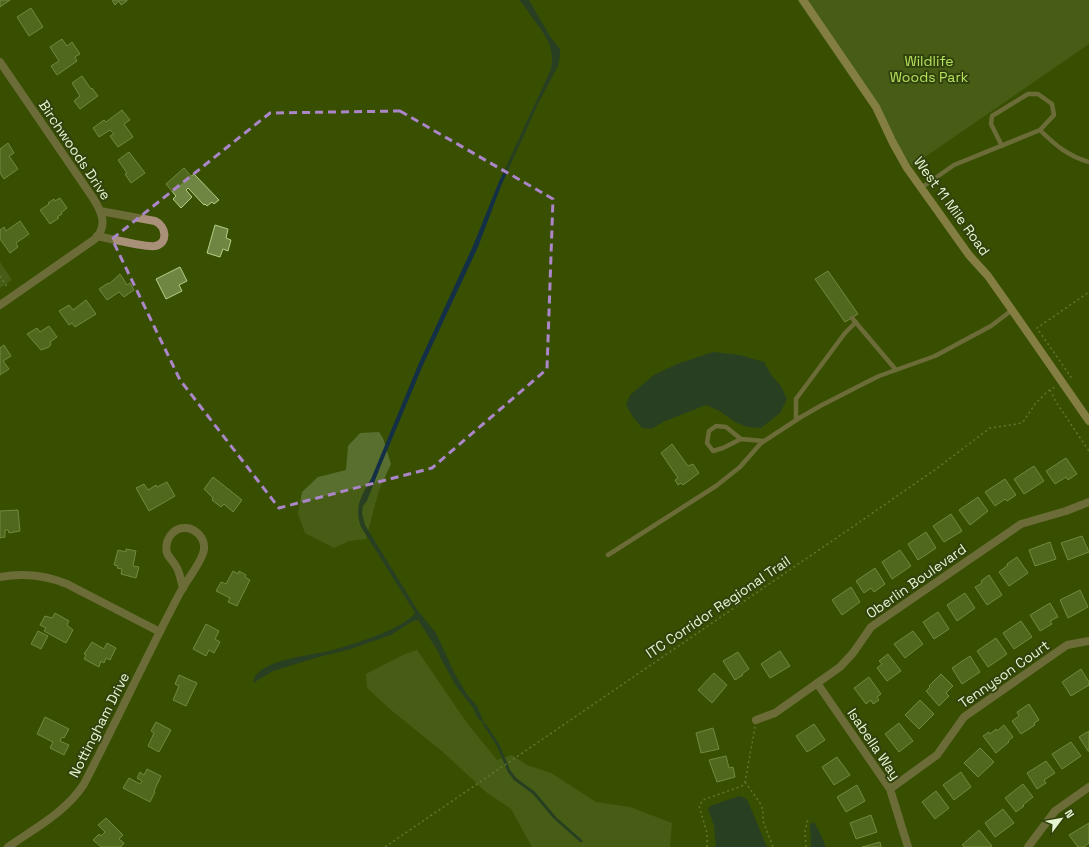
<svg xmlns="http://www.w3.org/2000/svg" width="1089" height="847" font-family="'Space Grotesk',sans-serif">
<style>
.green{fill:#596f30}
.water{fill:#143047}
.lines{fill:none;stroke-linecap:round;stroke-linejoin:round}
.stream{stroke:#143047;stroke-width:3}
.building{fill:#6e8642;stroke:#b4cf89}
.path{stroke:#92a56d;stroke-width:1.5;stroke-dasharray:2 3;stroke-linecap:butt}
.lane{stroke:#a89079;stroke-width:4.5}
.street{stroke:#a89079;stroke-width:8}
.secondary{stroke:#dfb993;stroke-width:8}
.marked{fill:none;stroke:#ab86c8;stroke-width:3;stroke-dasharray:8 5;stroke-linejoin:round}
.labels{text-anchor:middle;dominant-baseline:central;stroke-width:4;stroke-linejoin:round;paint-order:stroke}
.park-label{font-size:14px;fill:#b4e15e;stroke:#32420d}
.street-label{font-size:14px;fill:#e6f5d2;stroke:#32420d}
</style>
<rect width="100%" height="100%" fill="#394f02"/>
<path class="green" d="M797 0H1089V44L912 166Z
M0 262 12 280 0 288Z
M379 432 383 438 391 464 379 490 366 539 349 541 334 548 305 533 298 514 302 492 318 477 346 470 348 446 360 433Z
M417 650 467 723 497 760 512 755 527 765 551 773 596 802 630 807 672 823 670 847H532L511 809 486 792 443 752 391 710 367 688 366 674 405 654Z"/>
<path class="water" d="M519 0H529L550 36 560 49V57L558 66 538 104 501 186 478 247 423 365 381 465 367 501 363 506 362 513 365 525 418 611 436 633 454 672 466 693 477 706 485 725 477 717 473 708 456 686 440 657 439 653 418 620 413 621 391 635 351 649 319 657 273 671 253 683C254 660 313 655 329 651 348 646 404 629 415 613L361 527C354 507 361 496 371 479L419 363 473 246 498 184 551 69C555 48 546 36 534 20 529 14 525 6 519 0Z
M713 352 740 355 764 362 772 376 781 386 787 399 780 413 761 428 747 427 735 422 721 412 706 405 663 422 651 429 642 428 633 417 626 405 630 395 654 375 677 364Z
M739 796 747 799 767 847H716L714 825 708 810 710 806Z
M814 822 821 835 826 847H811L810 824Z"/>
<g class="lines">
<path class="stream" d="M485 725 498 745 509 771 515 779 534 793 555 818 581 841"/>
</g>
<path class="building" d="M0 0H10L0 7Z
M112 0H127V1L121 5 119 1 115 5Z
M31 8 43 27 29 36 17 17Z
M62 39 67 46 72 42 80 54 75 57 77 61 57 75 51 66 59 61 50 47Z
M82 76 91 89 92 88 98 96 80 109 74 101 80 96 72 83Z
M122 110 130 120 124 124 133 137 118 147 110 136 114 134 110 130 99 137 93 128 104 120 106 122Z
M8 143 14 153 9 156 18 169 4 179 0 173V149Z
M129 152 145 173 131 183 125 174 127 173 118 160Z
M184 168 191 176 194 174 219 200 214 204 212 202 207 206 205 204 204 205 188 188 186 190 192 197 181 208 173 199 176 196 166 184Z
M60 198 67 208 61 213 62 214 57 217 59 218 50 224 40 210 49 204 48 203 54 199 55 201Z
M20 221 29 234 16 243 18 247 10 253 0 239V230L4 227 6 231Z
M215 225 228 229 226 238 231 240 228 251 223 249 220 257 207 253Z
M180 267 187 281 179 285 182 291 166 299 156 279Z
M828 271 858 314 845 322 815 279Z
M120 274 127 285 130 283 134 290 124 297 119 292 107 300 99 289 108 283 109 284Z
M86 300 96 314 75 327 72 323 69 325 59 311 69 305 73 310Z
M49 326 57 337 50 342 51 344 49 347 41 350 27 334 37 328 40 332Z
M4 345 11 356 3 361 9 369 0 375V348Z
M672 444 688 466 693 464 699 473 683 485 681 483 678 485 675 480 678 478 661 453Z
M1066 458 1077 474 1068 480 1066 477 1055 484 1046 471Z
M1034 466 1044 481 1024 494 1014 479Z
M213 477 242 500 233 512 224 504 221 507 212 500 213 498 204 489Z
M1005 479 1016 495 1007 501 1005 499 995 506 985 492Z
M167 482 175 496 149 511 136 488 144 484 148 490 156 485 157 487Z
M978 497 988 511 970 525 959 510Z
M18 510 20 531 9 533 8 530H5V537L0 538V511Z
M951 514 962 531 944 542 933 526Z
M926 532 936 548 918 560 908 544Z
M1082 536 1089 552 1068 560 1061 543Z
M1050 542 1056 559 1035 566 1029 550Z
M126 549 136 551 133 566 139 567 136 578 121 574 122 569 117 568 118 566 114 565 118 550 126 552Z
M900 550 911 566 892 579 882 562Z
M1017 557 1028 573 1009 586 999 572 1008 565 1007 564Z
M875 568 885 584 874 592 871 588 864 593 856 581Z
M233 571 238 574 239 571 246 575 245 577 250 580 237 606 228 602 230 598 216 591 221 582 226 584Z
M989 575 1002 595 987 605 975 587 982 583 981 581Z
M851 587 860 602 842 615 832 600Z
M1080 590 1088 607 1068 618 1060 600Z
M965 593 975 608 957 621 947 605Z
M1050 603 1058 617 1050 621 1052 624 1040 631 1030 615Z
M938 612 949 629 934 639 923 622Z
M55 613 69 621 67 625 73 630 66 643 44 631 46 628 40 625 45 616 52 618Z
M1021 621 1032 637 1014 649 1003 633Z
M206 624 219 631 215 639 220 642 214 653 209 650 206 656 193 649Z
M38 631 48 636 41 649 31 644Z
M913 631 923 644 905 658 894 644Z
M996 638 1007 654 988 667 977 651Z
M92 642 104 649 107 643 116 648 110 660 106 658 104 663 101 661 99 667 84 659 86 655 84 654Z
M780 651 790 666 770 678 761 664Z
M738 652 749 669 742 674 743 675 735 680 723 661Z
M888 654 901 671 887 681 877 668 882 664 879 661Z
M970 656 980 672 962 684 952 668Z
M1081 669 1089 682V685L1071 696 1062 682Z
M714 673 727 685 712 703 698 690Z
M941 674 953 686 946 693 949 696 939 706 926 691 930 687 929 686Z
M179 675 197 683 186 706 173 700 179 686 175 684Z
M869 677 881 694 877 697 879 700 873 704 871 700 866 704 854 688Z
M920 700 934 714 919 729 905 715Z
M1029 704 1039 720 1034 723 1035 725 1021 734 1012 721 1019 716 1017 712Z
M45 717 69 729 64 738 62 737 60 741 69 745 64 755 50 748 53 742 37 734Z
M156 722 171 730 159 752 148 746 154 733 151 731Z
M899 723 913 741 899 752 885 734Z
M814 724 825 740 807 752 796 736Z
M1004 725 1013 737 1008 741 1009 742 996 753 983 736 989 732 990 734 996 729 997 731Z
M713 728 719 749 701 753 696 733Z
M1089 731V751H1088L1079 737Z
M1071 742 1081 756 1062 769 1052 754Z
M980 748 994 762 978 777 964 763Z
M726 756 729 768 733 767 735 777 717 782 709 760Z
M837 757 850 775 834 785 822 767Z
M1046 761 1055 773 1044 780 1046 783 1037 789 1027 773Z
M147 769 161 776 154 791 155 792 150 802 123 788 129 778 140 784 142 781 137 778 140 772 144 775Z
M961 772 971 787 954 800 943 785Z
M1023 784 1033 797 1023 805 1024 806 1016 812 1005 798Z
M857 785 865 801 846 812 837 797Z
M936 791 949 808 935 819 922 802Z
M1003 809 1014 823 995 837 985 823Z
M871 815 877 832 856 839 850 823Z
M106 818 123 835 119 839 124 843 121 847H101L93 840 99 834 101 836 105 832 98 825Z
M1089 823V843L1084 847H1078L1069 835Z
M979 830 992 846 990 847H964L962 845Z
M880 842 881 847H862Z"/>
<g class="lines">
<path class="path" d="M0 276 8 288
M1070 377H1071L1037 328 1089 292
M1050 390 1056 402 1089 451
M745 782 760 803 763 810V821L773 847
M385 847 851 528 936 469 990 428 1018 424 1023 422 1035 404 1048 391 1055 387
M707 847V833L699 806 703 800 742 786 745 782 755 727
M806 847 805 832 808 818"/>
<path class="lane" d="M1002 146 991 124 992 116 1028 94H1038L1052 104 1054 115 1040 130
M921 188 954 165 1040 130C1055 145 1068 156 1089 162
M852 318 896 370
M796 420V399L845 333 856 322
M741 439 726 427 716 426 709 431 707 443 713 451 723 448 741 439 763 441
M608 555 716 486 740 467 761 443 801 417 822 405 863 384 879 376 935 356 991 326 1012 310"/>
<path class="street" d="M0 62 93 198C102 212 108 226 95 239L0 305
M97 236C107 238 148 248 155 246 169 243 166 226 155 221L100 211
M0 577C23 573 45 575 67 584L160 632
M817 683 890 789 908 847
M756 720 775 713 840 667 853 653 871 627 1021 524 1066 511 1089 502
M890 789 937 755 964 717 1067 645 1089 641
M8 847C35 828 66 812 84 784 114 726 141 668 171 610 175 602 179 594 184 586 189 577 203 560 204 549 205 539 197 529 186 528 173 527 164 540 167 553 169 558 174 562 177 568 180 574 181 581 183 588
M1028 847 1055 811 1089 787"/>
<path class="secondary" d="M803 0 876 107 893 143 907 168 969 255 988 276 1012 310 1089 421"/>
</g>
<path d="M0 0H1089V847H0ZM400 111 553 199 547 369 432 468 279 508 180 380 112 239 270 113Z" fill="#394f02" fill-opacity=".55" fill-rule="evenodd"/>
<path class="marked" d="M400 111 553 199 547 369 432 468 279 508 180 380 112 239 270 113Z"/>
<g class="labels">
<g class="park-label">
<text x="929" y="61">Wildlife<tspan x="929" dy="16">Woods Park</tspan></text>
</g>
<g class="street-label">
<text transform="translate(75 150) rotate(56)">Birchwoods Drive</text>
<text transform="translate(952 206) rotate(54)">West 11 Mile Road</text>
<text transform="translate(916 581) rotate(-35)">Oberlin Boulevard</text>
<text transform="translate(718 607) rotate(-34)">ITC Corridor Regional Trail</text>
<text transform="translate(1004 674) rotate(-35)">Tennyson Court</text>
<text transform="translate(99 725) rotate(-63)">Nottingham Drive</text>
<text transform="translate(874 744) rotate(56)">Isabella Way</text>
</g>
</g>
<g transform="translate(1061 819) rotate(58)" stroke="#32420d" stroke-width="3" paint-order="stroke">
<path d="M0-3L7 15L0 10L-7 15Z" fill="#e6f5d2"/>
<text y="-6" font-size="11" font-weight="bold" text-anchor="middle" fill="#e6f5d2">N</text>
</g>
</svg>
